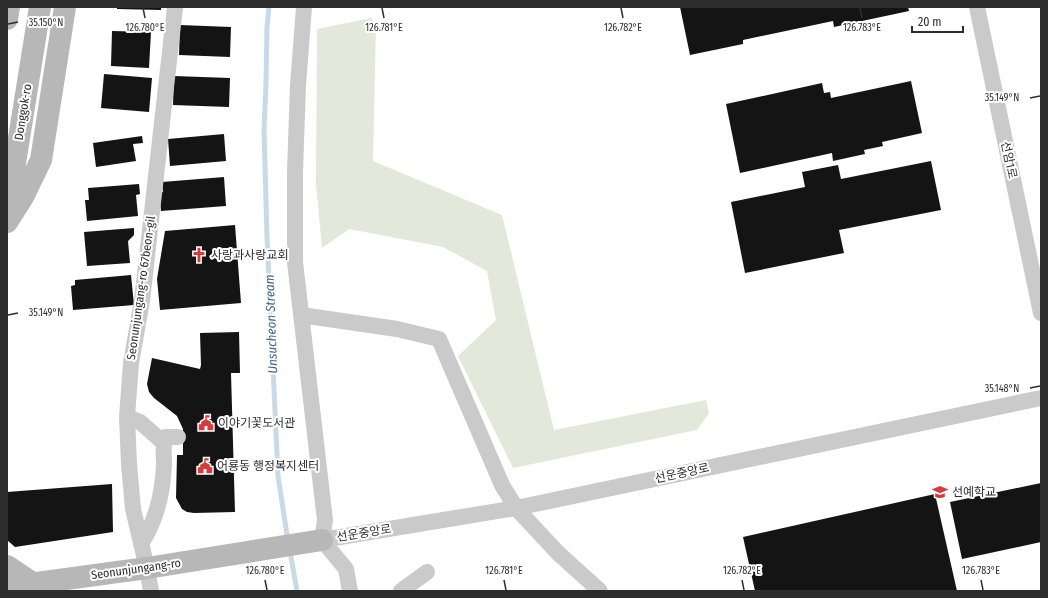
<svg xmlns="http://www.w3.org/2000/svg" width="1048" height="598" font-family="'Fira Sans Condensed','Noto Sans KR',sans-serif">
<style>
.green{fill:#e2e9db}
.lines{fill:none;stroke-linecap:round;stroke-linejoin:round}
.stream{stroke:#c8dae8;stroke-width:5}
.building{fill:#141414}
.street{stroke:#cacaca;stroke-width:16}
.secondary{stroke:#b7b7b7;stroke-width:22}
.ticks{fill:none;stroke:#2d2d2d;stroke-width:1.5}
.labels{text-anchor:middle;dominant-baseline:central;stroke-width:4;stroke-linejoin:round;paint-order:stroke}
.street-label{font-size:12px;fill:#2d2d2d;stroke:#fff}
.poi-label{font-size:12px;fill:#2d2d2d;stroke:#fff;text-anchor:start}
.water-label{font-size:13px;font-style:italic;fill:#416888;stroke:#fff}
.ticks-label{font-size:10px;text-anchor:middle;fill:#2d2d2d;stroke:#fff;stroke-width:4;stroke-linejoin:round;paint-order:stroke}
</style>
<rect width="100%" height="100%" fill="#fff"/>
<path class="green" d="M371 18 376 25 373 161 502 215 554 430 706 400 709 413 697 430 513 468 458 356 496 320 487 271 443 247 349 229 322 248 316 184 317 29Z"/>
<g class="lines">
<path class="stream" d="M269 7 267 27 266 82 264 130 267 237 278 476 288 541
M290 551 297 591"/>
</g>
<path class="building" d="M117 7H161V10L117 9Z
M680 7H908L909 11 834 27 833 21 743 40V44L690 55Z
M180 25 231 27 230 57 179 55Z
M112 31 151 32 149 68 111 66Z
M104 74 152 78 149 112 101 108Z
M174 76 230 78 229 107 173 105Z
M911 81 922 133 882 142 883 146 864 150 865 154 833 161 832 153 740 173 726 104 822 83 824 93 830 92 831 98Z
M224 134 226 161 170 166 168 139Z
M142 136 143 143 133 144 136 161 96 167 93 143Z
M931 161 941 210 839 230 844 253 745 273 731 202 805 187 802 172 838 165 841 179Z
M224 177 226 206 161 211 159 193 163 192 162 182Z
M139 184 140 194 136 195 138 216 87 221 85 200H89L88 188Z
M235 225 241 303 160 310 157 279 165 231Z
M134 228V235L128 241 130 263 87 266 84 232Z
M131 275 134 305 73 310 71 286 75 285V280Z
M239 332 240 373H231L235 512 194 513 187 512 182 509 176 498 177 455H183V429L177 416 154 398 149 392 147 384 152 358 200 369 201 365 200 333Z
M1041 483V542L962 559 950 502Z
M112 484 113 532 15 547 7 540V492Z
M935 494 957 591H755L743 537Z"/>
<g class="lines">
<path class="street" d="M304 7 298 85 295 172V262L325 520 322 540
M977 7 1041 313
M301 315 397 329 439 339 502 485 516 508 558 553 600 591
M127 417 140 422 164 443
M322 540 516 508 1041 398
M322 540 346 569 350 591
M141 544C156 521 163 491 164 464 164 455 162 446 166 437H178
M151 591 147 568 133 509 129 464 127 417 131 363 142 301 175 7
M401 591 427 572"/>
<path class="secondary" d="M7 19 9 7
M7 213 40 7
M7 222 23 197 41 160 65 7
M7 566 34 584
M7 587 147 568 322 540"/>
</g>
<path class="ticks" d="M143 8 145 18M382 8 384 18M621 8 623 18M860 8 862 18M8 24 18 22M1030 98 1040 96M8 315 18 313M1030 388 1040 386M265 580 267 590M504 580 506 590M742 580 744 590M981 580 983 590"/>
<defs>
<g id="church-bare" transform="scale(1.2)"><path d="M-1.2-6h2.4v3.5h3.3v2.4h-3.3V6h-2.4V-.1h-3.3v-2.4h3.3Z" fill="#d83a3d" stroke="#fff" stroke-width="2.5" paint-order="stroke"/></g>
<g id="civic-bare" transform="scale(1.2)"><path d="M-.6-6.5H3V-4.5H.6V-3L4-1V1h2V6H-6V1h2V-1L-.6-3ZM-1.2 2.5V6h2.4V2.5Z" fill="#d83a3d" stroke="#fff" stroke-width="2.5" paint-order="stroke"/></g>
<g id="school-bare" transform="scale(1.2)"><path d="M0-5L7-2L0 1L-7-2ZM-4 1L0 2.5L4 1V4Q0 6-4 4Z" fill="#d83a3d" stroke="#fff" stroke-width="2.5" paint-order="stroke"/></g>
</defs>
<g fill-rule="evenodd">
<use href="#church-bare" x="199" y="255"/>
<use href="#civic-bare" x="206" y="423"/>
<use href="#civic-bare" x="205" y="466"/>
<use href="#school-bare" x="940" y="492"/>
</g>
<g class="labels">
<g class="street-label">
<text transform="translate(23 112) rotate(-81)">Donggok-ro</text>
<text transform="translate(1009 160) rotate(78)">선암1로</text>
<text transform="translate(141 288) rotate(-82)">Seonunjungang-ro 67beon-gil</text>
<text transform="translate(682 473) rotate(-12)">선운중앙로</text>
<text transform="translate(364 533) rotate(-9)">선운중앙로</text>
<text transform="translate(136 569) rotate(-8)">Seonunjungang-ro</text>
</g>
<g class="poi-label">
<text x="211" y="255">사랑과사랑교회</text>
<text x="218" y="423">이야기꽃도서관</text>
<text x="217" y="466">어룡동 행정복지센터</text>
<text x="952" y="492">선예학교</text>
</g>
<g class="water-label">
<text transform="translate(271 324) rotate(-92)">Unsucheon Stream</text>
</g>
</g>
<g class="ticks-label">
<text x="46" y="26">35.150°N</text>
<text x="145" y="31">126.780°E</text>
<text x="384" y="31">126.781°E</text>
<text x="623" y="31">126.782°E</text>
<text x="862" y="31">126.783°E</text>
<text x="1002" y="101">35.149°N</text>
<text x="46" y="316">35.149°N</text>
<text x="1002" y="392">35.148°N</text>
<text x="265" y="574">126.780°E</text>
<text x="504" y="574">126.781°E</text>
<text x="742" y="574">126.782°E</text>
<text x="981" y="574">126.783°E</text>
</g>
<rect width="1048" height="598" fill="none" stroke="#2d2d2d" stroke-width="16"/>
<path d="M912 26v6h51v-6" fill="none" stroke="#2d2d2d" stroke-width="2"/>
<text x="918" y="26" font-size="12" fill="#2d2d2d" stroke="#ffffff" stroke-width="3" paint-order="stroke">20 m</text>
</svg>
